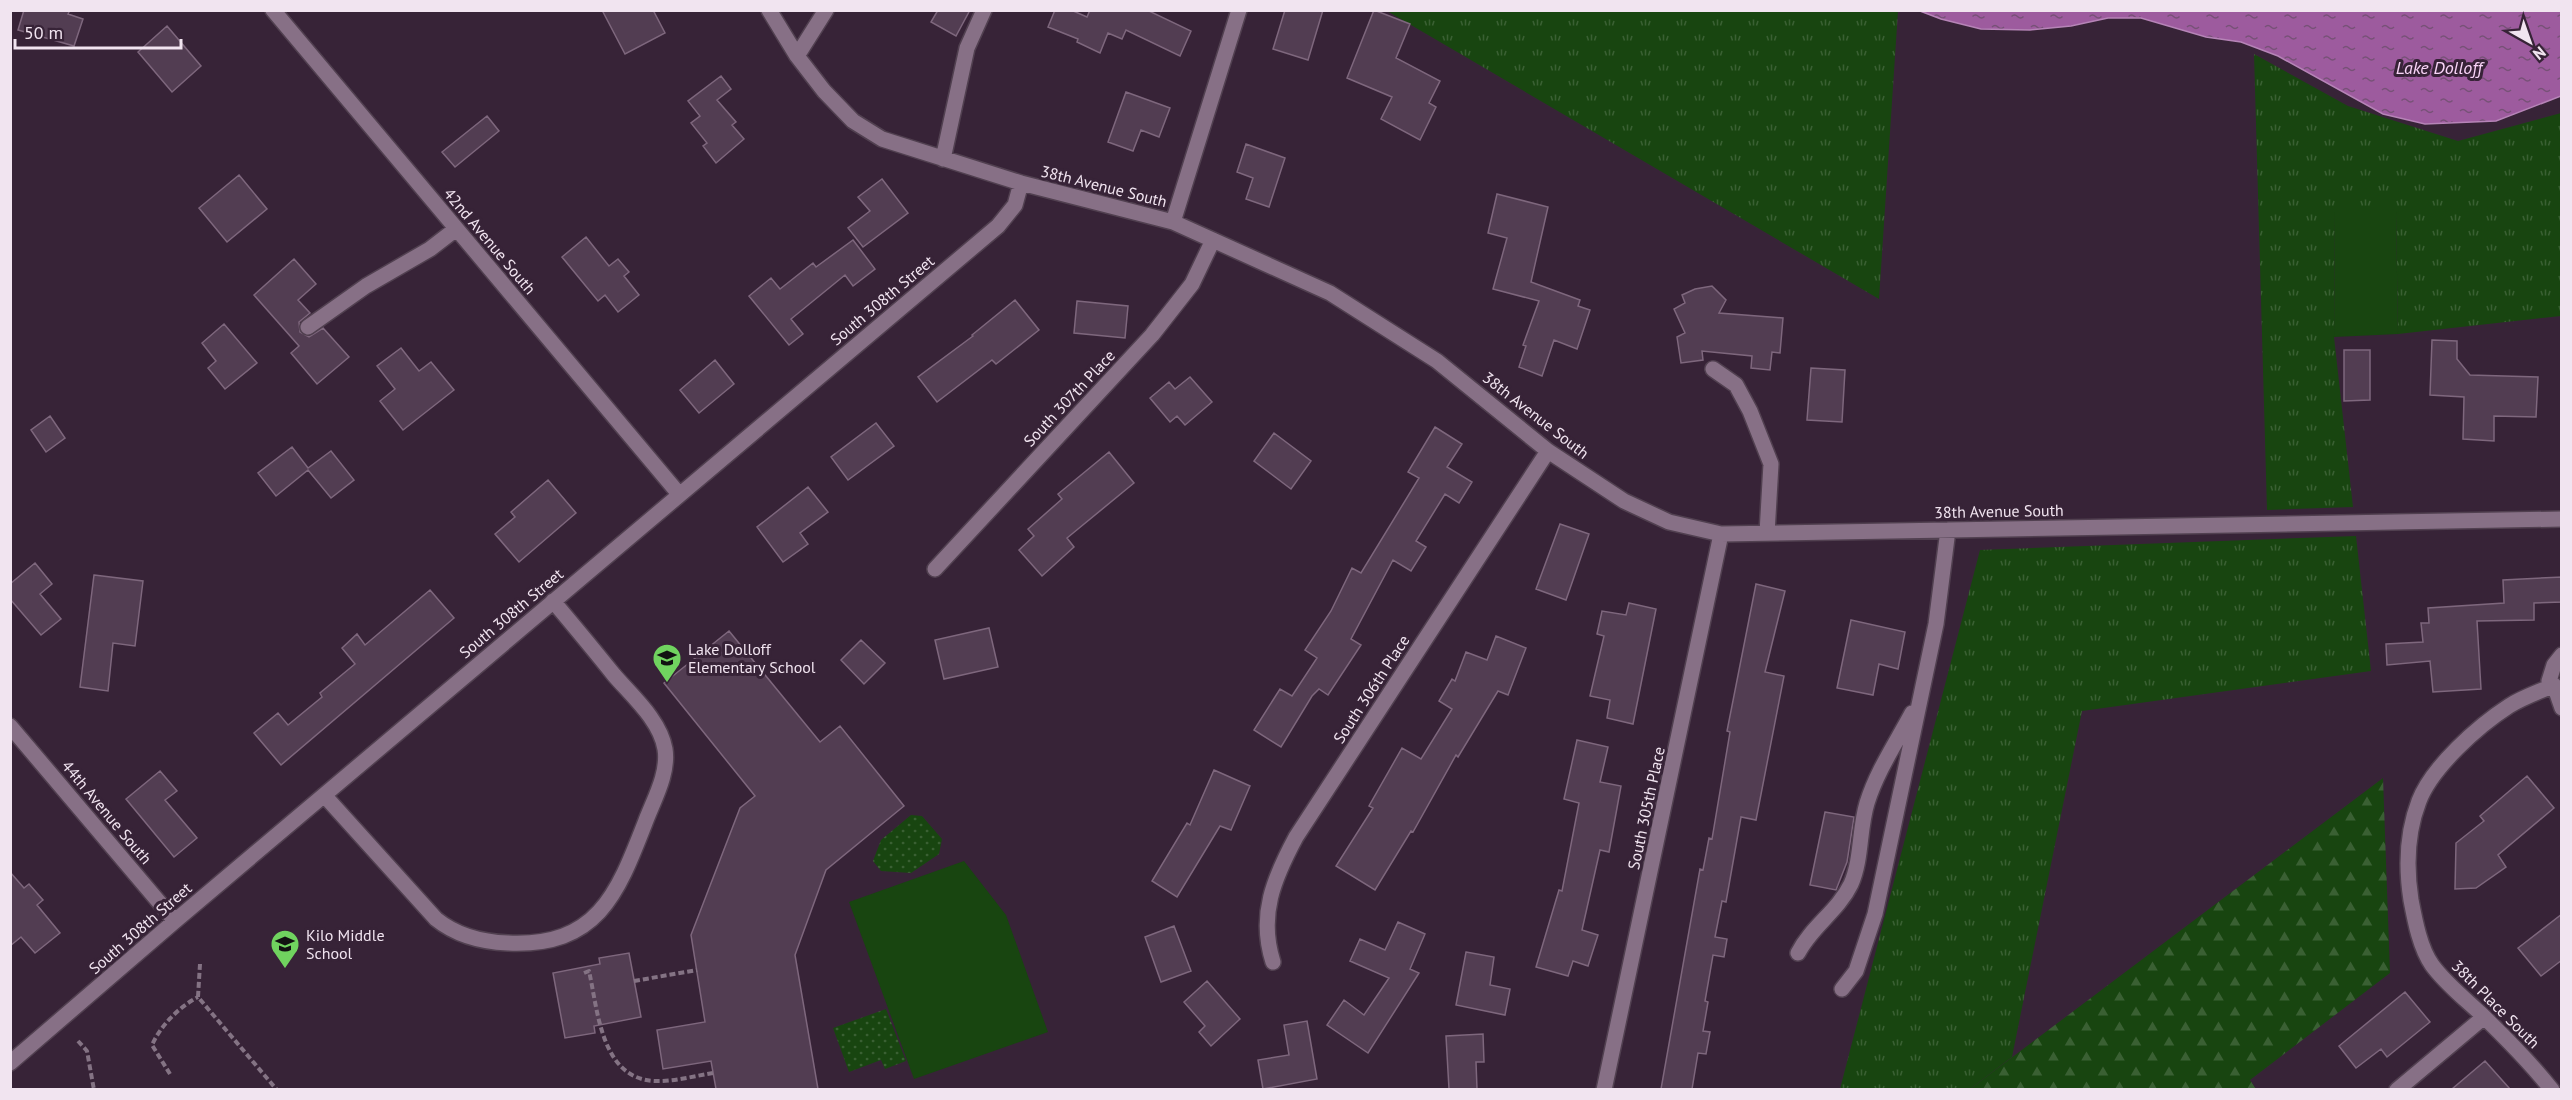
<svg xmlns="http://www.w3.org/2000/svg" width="2572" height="1100" font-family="'PT Sans',sans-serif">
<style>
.grass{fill:url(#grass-tufts)}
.forest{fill:url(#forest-firs)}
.park{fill:url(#park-dots)}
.pitch{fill:#184510}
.water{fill:url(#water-ripples);stroke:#b684b7;stroke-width:1.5}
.building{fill:#523d52;stroke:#7e677d;stroke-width:1.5}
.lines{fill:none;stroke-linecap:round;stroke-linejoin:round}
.minor-casing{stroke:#514050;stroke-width:18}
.path{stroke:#847384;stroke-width:4;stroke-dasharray:6 3;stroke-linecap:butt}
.minor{stroke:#877086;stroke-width:15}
.labels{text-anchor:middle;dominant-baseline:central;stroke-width:6;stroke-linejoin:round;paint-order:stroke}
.street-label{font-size:16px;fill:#f1e4f0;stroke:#372337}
.poi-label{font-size:16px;fill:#f1e4f0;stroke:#372337;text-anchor:start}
.water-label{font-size:18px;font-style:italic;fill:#f9d4f8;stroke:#372337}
</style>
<defs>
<pattern id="grass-tufts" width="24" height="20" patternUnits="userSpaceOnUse" patternTransform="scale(1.5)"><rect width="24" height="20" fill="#184510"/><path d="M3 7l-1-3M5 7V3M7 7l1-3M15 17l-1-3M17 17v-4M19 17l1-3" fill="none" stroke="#3a6033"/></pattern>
<pattern id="forest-firs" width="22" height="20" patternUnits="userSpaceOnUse" patternTransform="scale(1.5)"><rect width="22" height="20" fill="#184510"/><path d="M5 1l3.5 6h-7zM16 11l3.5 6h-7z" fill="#3a6033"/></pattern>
<pattern id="park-dots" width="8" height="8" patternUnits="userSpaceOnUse" patternTransform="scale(1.5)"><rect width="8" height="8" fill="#184510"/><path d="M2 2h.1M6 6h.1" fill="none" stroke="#3a6033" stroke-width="1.8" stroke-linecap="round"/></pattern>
<pattern id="water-ripples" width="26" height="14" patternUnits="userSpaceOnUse" patternTransform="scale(1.5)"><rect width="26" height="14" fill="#9d5b9e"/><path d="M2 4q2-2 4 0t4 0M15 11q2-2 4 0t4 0" fill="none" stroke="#775177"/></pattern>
</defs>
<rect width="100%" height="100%" fill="#372337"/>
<path class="grass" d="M1387 11H1898L1879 299Z
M2254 54 2348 106 2458 141 2561 113V316L2398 334 2396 212H2335L2334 337 2353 507 2267 510Z
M2356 536 2371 671 2082 711 2012 1057 1970 1089H1840L1980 550Z"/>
<path class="forest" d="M2383 778 2390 973 2250 1080 2256 1089H1970Z"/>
<path class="park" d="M911 815 922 816 942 839 939 854 911 873 881 871 873 861 881 840Z
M886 1009 906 1061 885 1069 881 1060 849 1072 833 1028Z"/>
<path class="pitch" d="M2335 212H2396L2398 334 2334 337Z
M964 861 1006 915 1048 1032 914 1079 849 902Z"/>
<path class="water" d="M1920 11H2561V96L2496 121 2425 124 2383 114 2278 56 2241 42 2206 37 2141 18H2108L2071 26 2030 30 1981 29 1941 19Z"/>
<path class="building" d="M24 10H70L68 14 83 19 74 46 18 30Z
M602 10H653L665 33 625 54Z
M938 10H970L956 36 931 22Z
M1055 10H1071L1087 17 1090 10H1147L1191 31 1180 56 1126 30 1122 39 1108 33 1100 53 1077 42 1078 39 1048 27Z
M1285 10H1323L1308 60 1273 49Z
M1374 10 1410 24 1396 58 1440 81 1429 103 1436 107 1420 140 1381 119 1392 97 1347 78Z
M167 26 201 66 172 92 138 52Z
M721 76 731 89 717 100 736 122 732 125 744 139 716 163 703 146 707 143 691 123 700 116 688 101Z
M1126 92 1170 108 1159 137 1141 130 1133 151 1108 142Z
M487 116 499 131 455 167 442 152Z
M1246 144 1285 158 1269 207 1246 199 1253 178 1237 172Z
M239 175 267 209 227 242 199 208Z
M882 179 908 213 863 247 848 228 870 211 858 197Z
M1497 194 1548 207 1531 282 1580 300 1578 306 1590 310 1577 349 1554 340 1542 376 1519 367 1526 346 1523 345 1539 301 1493 289 1507 238 1488 233Z
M586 237 609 266 618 259 629 272 624 276 639 295 618 312 605 295 598 301 562 257Z
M853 240 875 269 853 286 845 275 791 319 803 334 789 345 749 296 771 278 780 289 813 263 816 267Z
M294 259 316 284 298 300 310 313 299 322 300 332 309 337 323 328 349 357 317 384 291 353 299 346 254 295Z
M1712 286 1726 300 1719 313 1783 318 1780 353 1772 352 1770 370 1751 368 1752 356 1702 351 1703 360 1681 363 1677 337 1685 333 1674 309 1685 303 1682 295 1695 289Z
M1015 300 1039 330 996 364 992 360 937 402 918 377 973 336 972 335Z
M1077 301 1128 306 1125 338 1074 333Z
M224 324 257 363 225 389 208 368 216 361 202 343Z
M2432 340 2457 341V359L2470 375 2538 377 2536 417 2494 416V441L2463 439 2464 397 2430 395Z
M401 348 419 371 431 362 454 390 403 430 380 401 395 389 377 366Z
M2344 350H2370V400L2344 401Z
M715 360 734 384 699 413 680 390Z
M1811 368 1845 370 1842 422 1807 420Z
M1190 377 1212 402 1185 425 1177 416 1170 422 1150 398 1169 382 1175 389Z
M50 416 65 438 46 452 31 430Z
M876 423 894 446 848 480 831 457Z
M1435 427 1462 444 1447 467 1472 482 1459 503 1445 494 1416 541 1426 547 1411 571 1393 560 1351 639 1361 645 1328 695 1319 689 1312 696 1281 747 1254 730 1280 689 1292 696 1317 658 1305 650 1331 611 1352 568 1361 573 1419 478 1408 472Z
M1274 433 1311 461 1291 489 1254 461Z
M292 447 308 468 331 451 354 480 331 498 308 470 276 496 258 473Z
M1109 452 1134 483 1067 538 1074 547 1042 576 1019 550 1034 536 1028 529 1062 499 1058 494Z
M548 480 576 513 519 562 495 534 515 517 511 512Z
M808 487 828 512 800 533 808 544 783 562 757 527Z
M1560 524 1589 534 1566 600 1536 589Z
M35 563 52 584 40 594 61 619 41 635 10 599V584Z
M94 575 143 581 135 646 113 643 108 691 80 687Z
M2562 577V602L2534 603V620L2477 621 2481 689 2433 692 2430 661 2387 665 2386 644 2423 642 2421 623H2429L2428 608 2504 603 2503 580Z
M1756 584 1785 591 1765 672 1784 676 1756 820 1741 817 1726 902 1722 901 1715 937 1727 939 1724 957 1713 955 1705 1001 1708 1002 1703 1031 1710 1032 1706 1054 1698 1053 1692 1089H1661L1700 869 1703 870 1709 838 1712 839 1730 732 1727 731Z
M430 590 454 618 281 765 254 733 278 713 288 725 322 697 320 693 355 664 342 648 357 634 365 645Z
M1629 603 1656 609 1633 724 1607 718 1610 700 1590 696 1604 636 1597 634 1602 611 1626 615Z
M1851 620 1905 632 1898 669 1879 664 1873 695 1837 688Z
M989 628 998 667 944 679 935 640Z
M729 631 820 742 840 726 904 806 826 870 795 955 818 1089H716L711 1061 663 1069 657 1030 705 1022 691 935 740 808 755 796 664 683Z
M1496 636 1526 648 1508 695 1498 691 1458 757 1456 755 1413 832 1411 831 1375 890 1336 866 1373 808 1369 806 1402 748 1421 759 1452 709 1439 701 1452 679 1455 681 1466 652 1487 660Z
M861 640 885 663 864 684 841 660Z
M1577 740 1608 747 1600 782 1621 786 1609 852 1600 850 1582 930 1598 935 1588 966 1573 961 1568 976 1536 967 1559 890 1562 891 1579 803 1564 799Z
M1214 770 1250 786 1231 830 1220 826 1177 897 1152 881 1187 823 1190 825Z
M160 771 177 791 165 800 197 838 174 857 126 799Z
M2527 776 2554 808 2498 855 2506 867 2476 888 2455 889 2456 843 2484 821 2480 816Z
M1825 812 1854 817 1847 862 1836 890 1810 885Z
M10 872 24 888 29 884 43 900 37 905 60 933 35 953 21 937 10 946Z
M2562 914V960L2541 976 2518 948Z
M1398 922 1425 934 1410 969 1419 973 1368 1053 1327 1025 1344 1000 1364 1015 1389 978 1350 961 1360 939 1385 950Z
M1174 926 1191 971 1161 982 1145 937Z
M1466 952 1494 957 1490 985 1510 989 1505 1015 1456 1005Z
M629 953 641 1017 594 1026 595 1033 565 1038 553 973 600 964 599 958Z
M1207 981 1240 1019 1211 1046 1199 1032 1205 1026 1184 1002Z
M2405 992 2430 1022 2387 1057 2381 1049 2356 1068 2339 1046Z
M1307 1021 1317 1079 1263 1089 1258 1060 1289 1055 1284 1025Z
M1483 1034 1484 1062H1476L1477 1089H1449L1446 1036Z
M2485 1061 2510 1089H2452Z"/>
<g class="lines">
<g class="minor-casing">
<path id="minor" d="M273 10 679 494
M769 10 797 56 824 91 853 121 882 139 1021 183 1173 222 1330 293 1437 361 1548 451 1624 501 1669 522 1721 534 2562 519
M797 56 826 10
M943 159 967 48 984 10
M1173 222 1239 10
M308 327 366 286 430 249 456 229
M1713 369 1736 385 1750 411 1771 464 1767 533
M935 569 1152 335 1192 284 1213 240
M2562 655 2554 665 2549 681 2554 685 2562 708
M10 726 175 921
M324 795 436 919C457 936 481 942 508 943 597 947 617 895 645 823 653 801 669 774 665 749 660 720 632 696 614 675 594 650 574 626 553 601
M1798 953C1811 927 1838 911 1851 884 1862 859 1859 829 1867 803 1877 771 1896 743 1912 713
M1273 962C1258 915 1274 878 1296 837L1548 451
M1842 989 1856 971 1875 914 1936 624 1948 530
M10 1063 175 921 998 226 1015 205 1021 183
M1604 1090 1721 534
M2397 1090 2484 1017
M2552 1090C2530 1062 2506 1038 2480 1013 2464 998 2445 983 2432 965 2420 948 2415 921 2411 900 2406 868 2407 832 2419 801 2432 767 2478 726 2509 706 2523 697 2539 692 2554 685"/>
</g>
<path class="path" d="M200 964 198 997 277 1090
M584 973 589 971C598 1011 601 1078 654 1081 673 1082 694 1076 713 1073
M634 981 697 970
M78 1041 87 1051 94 1090
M170 1074 152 1045C161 1025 179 1007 198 997"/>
<use href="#minor" class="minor"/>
</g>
<defs>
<g id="school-pin" transform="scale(1.5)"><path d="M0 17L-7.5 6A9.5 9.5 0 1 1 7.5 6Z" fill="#70d35f" stroke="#372337"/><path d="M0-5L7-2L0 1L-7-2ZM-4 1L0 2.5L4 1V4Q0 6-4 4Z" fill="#111"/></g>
</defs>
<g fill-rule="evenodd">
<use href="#school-pin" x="667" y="658"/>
<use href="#school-pin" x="285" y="944"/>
</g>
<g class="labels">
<g class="street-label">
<text transform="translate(1104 186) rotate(14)">38th Avenue South</text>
<text transform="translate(490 241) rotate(50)">42nd Avenue South</text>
<text transform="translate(882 300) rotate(-40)">South 308th Street</text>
<text transform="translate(1069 398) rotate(-47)">South 307th Place</text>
<text transform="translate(1536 415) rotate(38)">38th Avenue South</text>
<text transform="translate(1999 511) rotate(-1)">38th Avenue South</text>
<text transform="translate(511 613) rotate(-40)">South 308th Street</text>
<text transform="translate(1371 689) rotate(-57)">South 306th Place</text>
<text transform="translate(1646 808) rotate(-78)">South 305th Place</text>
<text transform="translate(107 812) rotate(50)">44th Avenue South</text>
<text transform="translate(140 928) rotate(-41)">South 308th Street</text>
<text transform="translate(2496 1004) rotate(45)">38th Place South</text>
</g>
<g class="poi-label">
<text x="688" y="649">Lake Dolloff<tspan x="688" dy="18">Elementary School</tspan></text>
<text x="306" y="935">Kilo Middle<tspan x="306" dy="18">School</tspan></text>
</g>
<g class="water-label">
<text x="2439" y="67">Lake Dolloff</text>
</g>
</g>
<rect width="2572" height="1100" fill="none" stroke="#f1e4f0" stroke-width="24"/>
<g transform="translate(2530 42) rotate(140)" stroke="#372337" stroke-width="4.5" paint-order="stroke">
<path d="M0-4.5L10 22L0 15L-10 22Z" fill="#f1e4f0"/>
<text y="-9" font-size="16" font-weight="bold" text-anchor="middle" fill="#f1e4f0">N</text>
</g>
<path d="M15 39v9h166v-9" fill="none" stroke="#f1e4f0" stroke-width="3"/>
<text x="24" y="39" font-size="18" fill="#f1e4f0" stroke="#372337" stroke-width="4.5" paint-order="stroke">50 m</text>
</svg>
